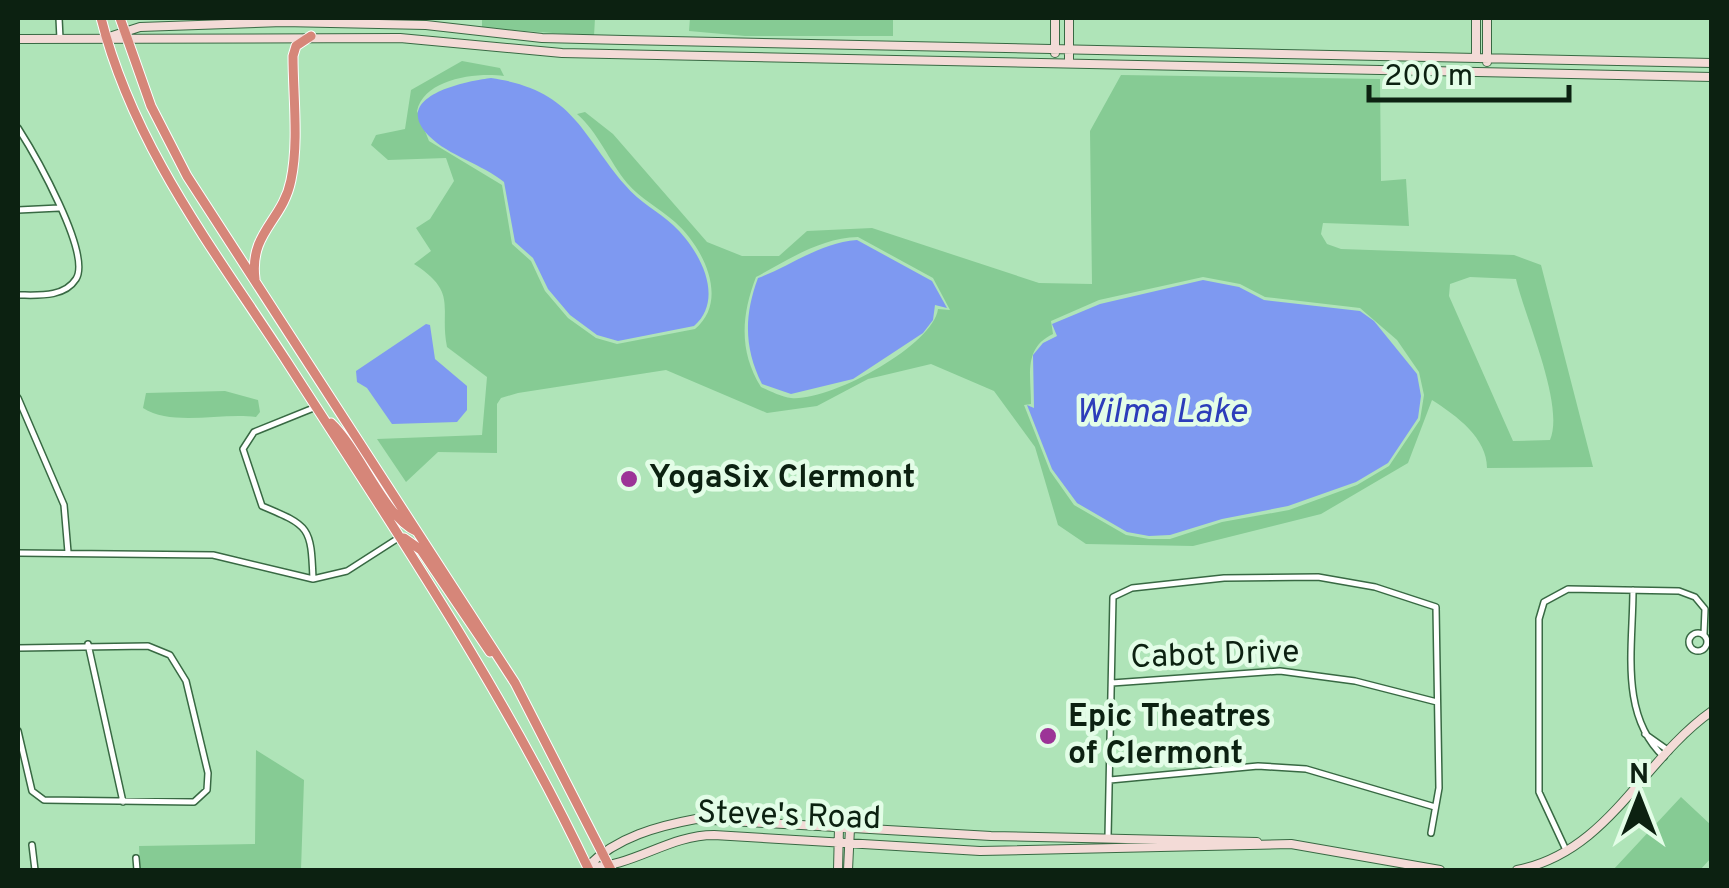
<svg xmlns="http://www.w3.org/2000/svg" width="1729" height="888" font-family="Overpass,sans-serif">
<style>
.green{fill:#86cb94;fill-rule:evenodd}
.water{fill:#7e99f1}
.lines{fill:none;stroke-linecap:round;stroke-linejoin:round}
.street-casing{stroke:#386943;stroke-width:8}
.secondary-casing{stroke:#386943;stroke-width:10}
.highway-casing{stroke:#fff;stroke-width:11}
.street{stroke:#fff;stroke-width:5}
.secondary{stroke:#f3dbd7;stroke-width:8}
.highway{stroke:#d68679;stroke-width:9}
.poi-dot{fill:#9c3497;stroke:#e3fde7;stroke-width:4}
.labels{text-anchor:middle;dominant-baseline:central;stroke-width:9;stroke-linejoin:round;paint-order:stroke}
.poi-label{font-size:32px;font-weight:bold;fill:#0c2111;stroke:#e3fde7;text-anchor:start}
.street-label{font-size:32px;fill:#0c2111;stroke:#e3fde7}
.water-label{font-size:35px;font-style:italic;fill:#2c3dba;stroke:#e3fde7}
</style>
<rect width="100%" height="100%" fill="#afe4b8"/>
<path class="green" d="M482 18H595L594 36 482 28Z
M690 18H893V36H745L689 31Z
M462 61 500 68 504 76C476 72 424 79 417 111L429 141 502 185 512 244 531 261 545 291 568 318 596 338 617 344 695 329C730 300 703 247 675 222 659 208 641 199 627 183 609 161 598 132 577 114L585 112 613 134 707 242 742 256H779L807 231 872 228 1039 283 1092 284 1090 131 1121 75 1380 79 1381 181 1406 179 1409 226 1323 223 1321 234 1327 244 1341 249 1514 255 1541 265 1593 467 1487 468C1487 438 1457 416 1432 400L1408 463 1321 514 1193 546 1086 544 1058 525 1035 447 994 391 931 364 868 379 817 406 767 413 666 370 518 393 501 398 497 404V453L438 452 406 482 377 439 482 435 487 377 447 347C439 307 459 293 414 264L431 251 416 228 430 219 454 181 446 158 388 160 371 145 376 135 405 129 411 90ZM858 237 933 278 950 310 938 309C933 346 829 402 791 398 782 397 770 391 761 387 739 352 741 316 756 277 788 260 820 238 858 237ZM1203 277 1240 284 1265 297 1360 308 1397 340 1419 372 1424 395 1420 420 1389 466 1357 485 1289 510 1222 522 1170 539H1149L1126 535 1074 505 1050 471 1024 405 1031 404C1031 375 1023 348 1053 334L1051 321 1099 300ZM1470 277 1516 279C1525 318 1565 405 1550 440L1513 441 1449 296 1450 284Z
M225 391 258 400 260 412 256 417C222 412 173 427 143 408L146 393Z
M256 750 304 780 301 870H140L139 846 255 844Z
M1681 797 1711 825V858L1700 870H1613Z"/>
<path class="water" d="M491 78C573 90 580 132 625 185 639 202 658 211 673 225 699 249 726 298 694 326L618 341 597 335 570 315 548 289 533 258 515 242 504 182C482 164 449 156 429 136 389 96 467 81 491 78Z
M857 240 932 281 947 308 935 305 933 320 923 333 853 379 791 394 762 384C744 348 744 316 758 278 793 265 819 243 857 240Z
M1203 280 1239 287 1264 300 1360 311 1374 321 1417 374 1421 396 1418 418 1388 463 1356 482 1288 506 1222 519 1170 535 1149 536 1127 532 1077 503 1052 469 1027 405 1034 408 1033 355 1043 343 1057 336 1052 324 1100 304Z
M426 324 430 325 435 359 467 386V410L457 422 392 424 367 388 357 382 356 371Z"/>
<g class="lines">
<g class="street-casing">
<path id="street" d="M59 18 60 39
M18 128C34 153 92 254 76 279 64 298 37 295 18 295
M18 210 59 208
M18 398 64 505 68 552
M18 553 213 555 313 579 347 571 400 537
M313 579C311 527 310 526 262 506L243 449 254 432 316 407
M1633 590C1633 647 1619 715 1664 757
M1689 642a9 9 0 1 1 18 0a9 9 0 1 1-18 0Z
M88 644 123 802
M18 648 148 646 170 655 186 681 208 773 207 790 194 802 44 800 32 791 18 731
M1112 683 1280 671 1355 681 1437 702
M1645 734 1669 751
M1110 780 1258 766 1306 769 1435 807
M1108 837 1113 597 1132 588 1224 578 1318 577 1375 587 1436 607 1439 788 1431 833
M32 845 35 870
M1566 850 1539 792V619L1544 602 1568 589 1679 591 1695 597 1705 609 1704 634
M136 858 137 870"/>
</g>
<g class="secondary-casing">
<path id="secondary" d="M1487 18V62
M109 37 140 27 283 22 426 25 542 38 624 40 1712 63
M18 39 400 38 562 53 1712 77
M1055 53V18
M1476 58V18
M1069 63V18
M588 866C617 837 658 826 696 819L991 836 1257 842
M587 867C632 868 668 835 714 835L980 851 1291 844 1440 870
M838 870 839 827
M848 870 850 828
M1517 870C1609 852 1641 761 1712 711"/>
</g>
<g class="highway-casing">
<path id="highway" d="M101 18C134 148 215 251 287 362 394 528 504 691 589 870
M120 18 151 106 187 176 515 683 611 870
M255 279C249 232 283 221 291 180 299 141 293 96 293 56L296 46 311 36
M331 423C359 449 385 518 416 531
M404 538 421 550 490 652"/>
</g>
<use href="#street" class="street"/>
<use href="#secondary" class="secondary"/>
<use href="#highway" class="highway"/>
</g>
<g class="poi-dot">
<circle cx="629" cy="479" r="10"/>
<circle cx="1048" cy="736" r="10"/>
</g>
<g class="labels">
<g class="poi-label">
<text x="649" y="479">YogaSix Clermont</text>
<text x="1068" y="718">Epic Theatres<tspan x="1068" dy="37">of Clermont</tspan></text>
</g>
<g class="street-label">
<text transform="translate(1215 656) rotate(-2)">Cabot Drive</text>
<text transform="translate(789 817) rotate(2)">Steve's Road</text>
</g>
<g class="water-label">
<text x="1161" y="413">Wilma Lake</text>
</g>
</g>
<rect width="1729" height="888" fill="none" stroke="#0c2111" stroke-width="40"/>
<g transform="translate(1639 798)" stroke="#e3fde7" stroke-width="8" paint-order="stroke">
<path d="M0-8L18 38L0 25L-18 38Z" fill="#0c2111"/>
<text y="-15" font-size="28" font-weight="bold" text-anchor="middle" fill="#0c2111">N</text>
</g>
<path d="M1369 85v15h200v-15" fill="none" stroke="#0c2111" stroke-width="5"/>
<text x="1384" y="85" font-size="30" fill="#0c2111" stroke="#e3fde7" stroke-width="8" paint-order="stroke">200 m</text>
</svg>
